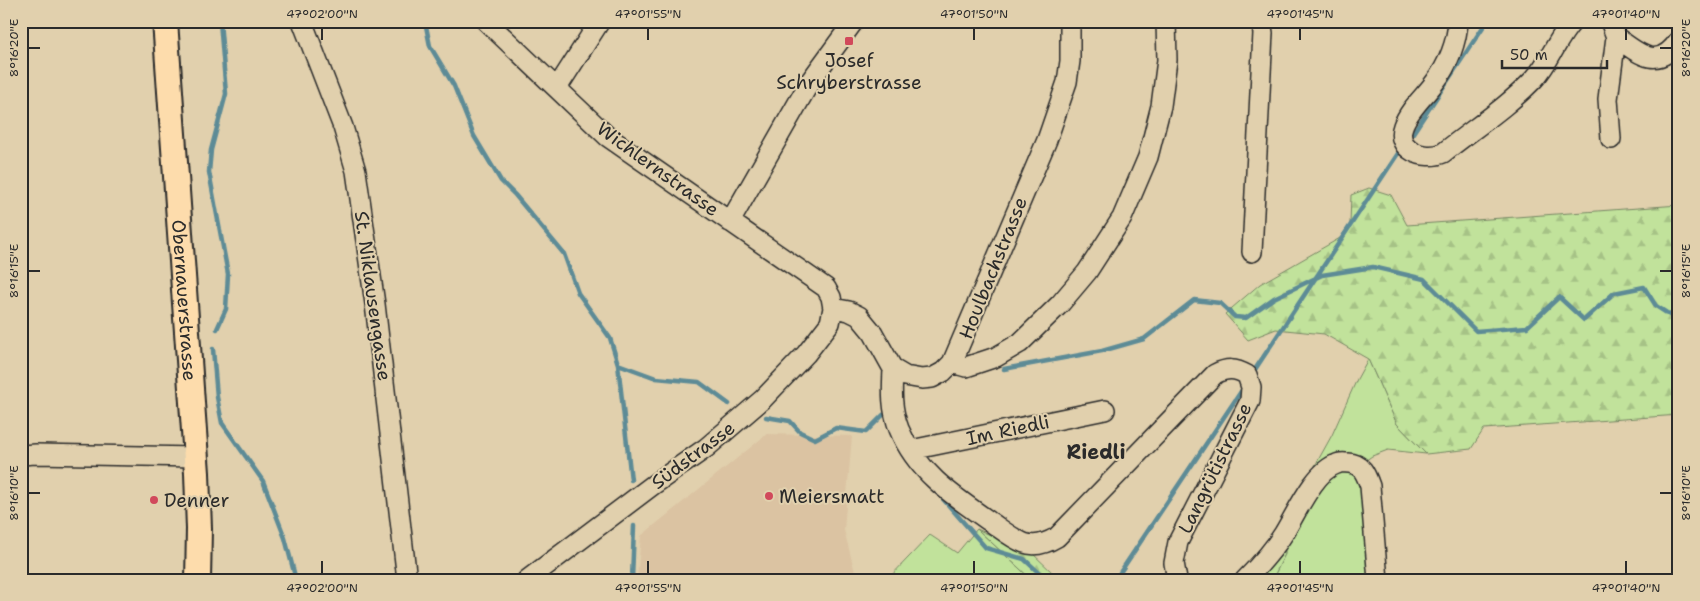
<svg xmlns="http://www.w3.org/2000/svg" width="1700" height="601" font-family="'Shantell Sans',sans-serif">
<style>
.built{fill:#dbc3a2}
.grass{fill:#c1e29b;stroke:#768663}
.forest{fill:url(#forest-firs);stroke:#768663}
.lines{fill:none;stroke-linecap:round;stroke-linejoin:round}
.stream{stroke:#5d8b96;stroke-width:4.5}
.minor-casing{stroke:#2b2b2b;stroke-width:22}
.major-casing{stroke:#2b2b2b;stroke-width:28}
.minor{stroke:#e1d0ad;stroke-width:19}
.major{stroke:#fddcac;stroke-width:24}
.ticks{fill:none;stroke:#2b2b2b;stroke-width:2}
.poi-dot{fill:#d1495b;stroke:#e1d0ad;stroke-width:2}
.labels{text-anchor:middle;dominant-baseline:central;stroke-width:4;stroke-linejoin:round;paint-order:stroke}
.poi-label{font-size:19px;fill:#2b2b2b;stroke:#e1d0ad;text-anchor:start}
.street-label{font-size:19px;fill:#2b2b2b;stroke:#e1d0ad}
.neighbourhood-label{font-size:20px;font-weight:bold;fill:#2b2b2b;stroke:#e1d0ad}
.neatline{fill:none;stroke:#2b2b2b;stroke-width:2}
.ticks-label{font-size:12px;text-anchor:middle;fill:#2b2b2b}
</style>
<defs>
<pattern id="forest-firs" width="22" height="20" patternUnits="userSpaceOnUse" patternTransform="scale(1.25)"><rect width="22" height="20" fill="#c1e29b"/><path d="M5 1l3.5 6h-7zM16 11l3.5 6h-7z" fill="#a6c286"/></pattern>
</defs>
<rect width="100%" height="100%" fill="#e1d0ad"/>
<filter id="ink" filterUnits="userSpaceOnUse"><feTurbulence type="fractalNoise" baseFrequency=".02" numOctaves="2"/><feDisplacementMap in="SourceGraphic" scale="10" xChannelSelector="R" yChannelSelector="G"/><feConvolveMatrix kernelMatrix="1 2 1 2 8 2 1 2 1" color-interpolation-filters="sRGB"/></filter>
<g filter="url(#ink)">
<path class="built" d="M767 434 852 436 844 530 857 580H637L641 536Z"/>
<path class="grass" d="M1368 359 1397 424 1426 454 1388 450 1372 456 1362 463 1306 482 1332 435 1357 379Z
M1330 471 1361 474 1374 580H1272L1285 554 1284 540Z
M977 529 1032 580H887L930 535 957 553Z"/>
<path class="forest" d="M1369 188 1391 195 1407 225 1679 205V415L1484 429 1471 449 1426 454 1397 424 1368 359 1324 334 1276 329 1248 340 1225 314 1260 284 1340 238 1350 224 1351 195Z
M977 529 1008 543 1030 551 1054 574 1063 580H1032Z
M1284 540 1285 554 1272 580H1251Z"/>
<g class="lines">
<path class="stream" d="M425 21 430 46 454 86 474 136 501 181 515 195 564 254 578 293 610 338 618 364 631 480
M1409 139 1487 21
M217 329 226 309 228 274 209 172 211 150 226 94 220 21
M213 349 217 397 222 423 263 481 285 538 296 580
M618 364 656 378 699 382 729 404
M1004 369 1102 351 1144 339 1194 300 1220 303 1235 317 1246 318 1274 298 1322 275 1373 267 1424 279 1476 331 1527 327 1559 297 1584 320 1614 293 1644 287 1656 306 1679 321
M1252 374 1401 149
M766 417 790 421 800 432 815 439 836 428 866 432 883 415
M943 499 986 548 1024 559 1047 580
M632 580 634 526
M1115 580 1244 387"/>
<g class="minor-casing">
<path id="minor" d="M302 21 343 127 356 171 375 304 407 580
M486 21 608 137 826 288 831 297 833 308 830 323 806 354 763 399 706 448 653 485 527 580
M1458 21C1457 42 1448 65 1435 82 1425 96 1409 109 1403 126 1394 150 1425 161 1443 153 1473 129 1507 107 1534 79 1550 62 1557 38 1573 21
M1610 21 1616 37 1608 99 1611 139
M1616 37C1640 55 1658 71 1679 40
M557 88 600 21
M730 222 811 80 854 21
M1252 252 1263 33 1261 21
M833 308 849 311 859 316 873 333 893 369 905 376 922 379 932 378 943 372 952 363 1047 140 1067 82 1070 61V21
M952 363 966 367 996 357 1020 343 1060 304 1087 272 1122 218 1148 157 1161 106 1167 60 1166 21
M893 369C892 391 891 408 899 429 916 471 953 496 989 521 1000 528 1011 538 1024 543 1035 547 1047 543 1057 537L1215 374C1227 368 1235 368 1247 375L1251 387 1250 401 1178 542 1174 563 1177 580
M911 450 1105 410
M21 455 36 454 196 457
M1245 580C1259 566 1274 549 1284 533 1296 514 1315 470 1337 464 1340 462 1345 463 1348 463 1362 463 1366 475 1370 486L1378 580"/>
</g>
<g class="major-casing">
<g id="major">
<path id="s1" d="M165 21 197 473 199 529 198 580"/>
</g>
</g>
<use href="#minor" class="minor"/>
<use href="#major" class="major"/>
</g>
</g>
<path class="ticks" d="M322 28V40M648 28V40M974 28V40M1300 28V40M1626 28V40M28 48H40M1660 48H1672M28 271H40M1660 271H1672M28 493H40M1660 493H1672M322 561V574M648 561V574M974 561V574M1300 561V574M1626 561V574"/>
<g class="poi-dot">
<rect x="844" y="36" width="10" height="10" rx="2.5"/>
<circle cx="769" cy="496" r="5"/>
<circle cx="154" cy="500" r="5"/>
</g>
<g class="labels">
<g class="poi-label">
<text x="849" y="60" text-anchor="middle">Josef<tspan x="849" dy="22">Schryberstrasse</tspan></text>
<text x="779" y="496">Meiersmatt</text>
<text x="164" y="500">Denner</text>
</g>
<g class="street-label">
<text transform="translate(658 169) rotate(36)">Wichlernstrasse</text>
<text transform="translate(993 268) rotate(-68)">Houlbachstrasse</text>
<text transform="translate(373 296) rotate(82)">St. Niklausengasse</text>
<text stroke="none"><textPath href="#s1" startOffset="280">Obernauerstrasse</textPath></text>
<text transform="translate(1008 430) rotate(-12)">Im Riedli</text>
<text transform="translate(693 455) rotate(-37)">Südstrasse</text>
<text transform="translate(1215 468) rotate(-64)">Langrütistrasse</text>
</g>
<g class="neighbourhood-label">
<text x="1096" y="452">Riedli</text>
</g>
</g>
<rect width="1700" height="601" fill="none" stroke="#e1d0ad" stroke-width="55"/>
<path d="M1502 60v8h105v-8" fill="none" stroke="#2b2b2b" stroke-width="2.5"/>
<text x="1510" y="60" font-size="15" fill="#2b2b2b" stroke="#e1d0ad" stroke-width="4" paint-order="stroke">50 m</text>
<rect x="28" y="28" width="1644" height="546" class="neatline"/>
<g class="ticks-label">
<text x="322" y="18">47°02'00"N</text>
<text x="648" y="18">47°01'55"N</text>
<text x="974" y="18">47°01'50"N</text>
<text x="1300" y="18">47°01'45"N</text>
<text x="1626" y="18">47°01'40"N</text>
<text transform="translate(1686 48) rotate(-90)" y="4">8°16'20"E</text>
<text transform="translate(14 48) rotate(-90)" y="4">8°16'20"E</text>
<text transform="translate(1686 271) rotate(-90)" y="4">8°16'15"E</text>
<text transform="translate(14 271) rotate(-90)" y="4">8°16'15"E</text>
<text transform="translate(1686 493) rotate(-90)" y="4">8°16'10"E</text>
<text transform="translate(14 493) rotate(-90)" y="4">8°16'10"E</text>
<text x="322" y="592">47°02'00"N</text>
<text x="648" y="592">47°01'55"N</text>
<text x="974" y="592">47°01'50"N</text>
<text x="1300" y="592">47°01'45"N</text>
<text x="1626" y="592">47°01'40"N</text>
</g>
</svg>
